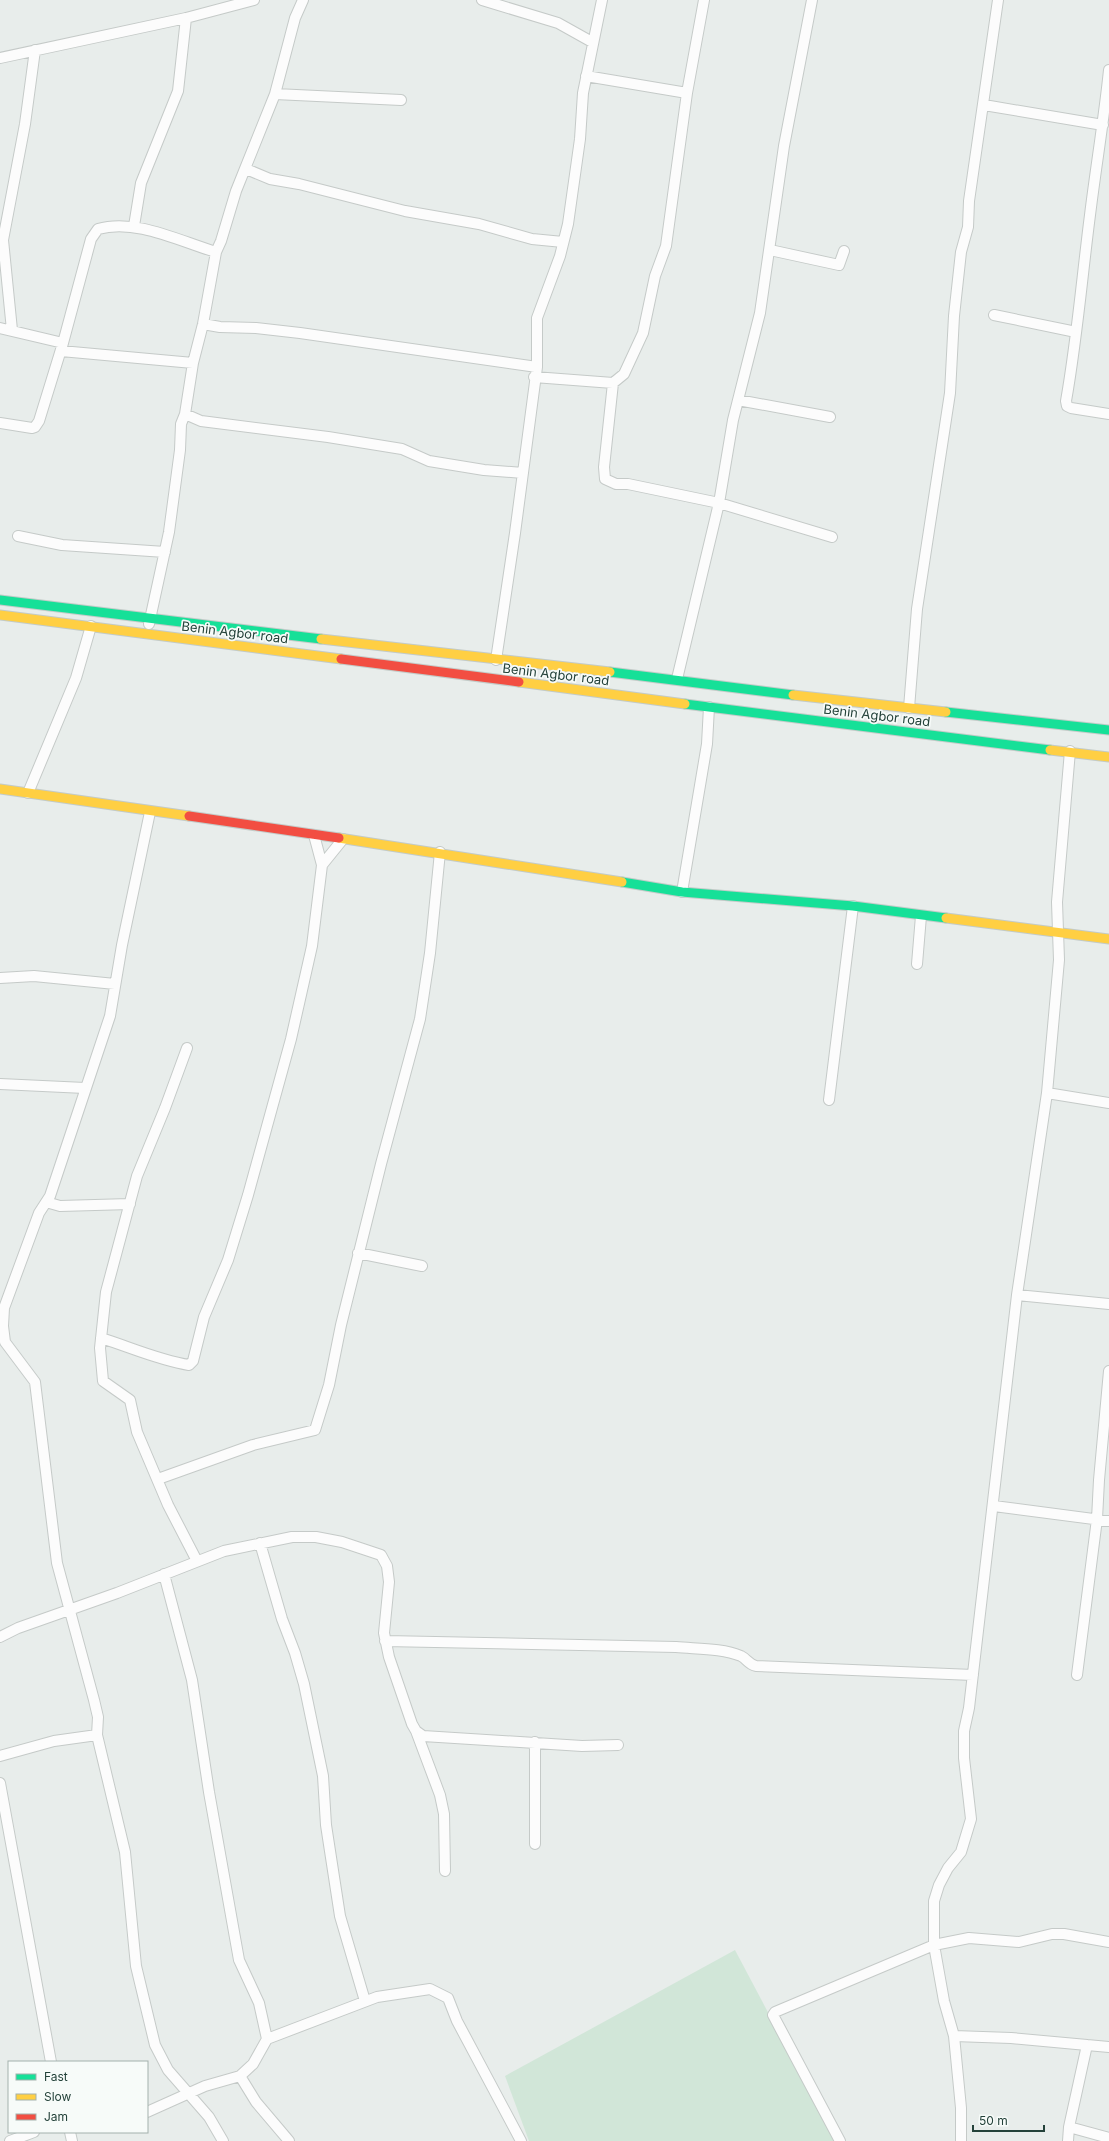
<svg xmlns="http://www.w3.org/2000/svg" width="1109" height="2141" font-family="Inter,sans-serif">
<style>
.green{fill:#d1e6d8}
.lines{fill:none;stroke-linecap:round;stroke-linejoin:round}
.street-casing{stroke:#c5cac8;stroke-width:12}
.fast-casing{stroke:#c3cbc8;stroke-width:11}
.slow-casing{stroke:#c3cbc8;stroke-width:11}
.jam-casing{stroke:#c3cbc8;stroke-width:11}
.street{stroke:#fcfcfc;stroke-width:10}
.fast{stroke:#16e098;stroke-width:9}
.slow{stroke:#ffcf43;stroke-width:9}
.jam{stroke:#f24e42;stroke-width:9}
.labels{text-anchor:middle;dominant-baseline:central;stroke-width:3.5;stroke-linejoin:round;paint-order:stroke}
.street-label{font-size:13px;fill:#24423a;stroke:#f7fbf9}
</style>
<rect width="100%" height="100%" fill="#e8edeb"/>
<path class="green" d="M735 1950 836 2141H529L505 2076Z"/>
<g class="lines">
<g class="street-casing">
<path id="street" d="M482 0 558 23 592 42
M0 58 186 18 254 0
M1109 70C1104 119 1096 166 1090 215 1082 277 1077 339 1066 401L1067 406 1071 408 1109 414
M586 76 687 93
M275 94 401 100
M984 105 1103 125
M246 169 270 179 299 184 405 211 479 224 532 239 563 242
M134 226 141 183 178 91 186 18
M770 250 839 265 844 251
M994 315 1076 332
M203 324 220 327 256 328 300 333 537 367
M0 328 63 343
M12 330 3 240 25 124 35 50
M61 351 193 363
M534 377 613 383 624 374 643 333 655 276 666 246 687 93 704 0
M613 383 604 467 605 479 616 484H628L719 503 832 537
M738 400 830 417
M185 414 201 421 328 437 402 449 429 461 484 470 523 473
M0 423 32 428 35 427 39 421 63 343 91 239 98 229C135 218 179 241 216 252
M18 536 62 545 165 552
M149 624 169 532 180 450 181 424 185 414 193 363 203 324 216 252 221 241 236 191 275 94 295 18 303 0
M496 660 515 533 537 367V318L560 256 568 224 580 139 583 93 602 0
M677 679 719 503 733 420 760 313 784 146 812 0
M909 708 917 609 950 393 954 316 961 252 968 227 969 201 998 0
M1070 751 1057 902 1059 960 1047 1093 1109 1103
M28 793 76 678 91 626
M322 865 343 839
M682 892 707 744 709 707
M917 964 921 916
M0 978 34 976 115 984
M187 1048 165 1108 137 1176 106 1292 100 1348 103 1381 130 1400 137 1432 168 1505 197 1561
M0 1084 85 1088
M1047 1093 1017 1295 1109 1304
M829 1100 853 906
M46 1202 60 1206 130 1204
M358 1253 422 1266
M101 1338C130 1347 158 1360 189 1365L193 1361 204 1317 228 1260 248 1195 291 1039 312 946 322 865 314 835
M158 1479 253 1445 315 1430 329 1385 341 1325 381 1164 420 1019 430 953 440 852
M994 1506 1109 1521
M260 1543 282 1619 295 1653 304 1684 323 1776 326 1825 340 1916 365 2001
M164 1574 192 1680 209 1792 239 1960 259 2003 267 2039
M0 1637 18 1628 117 1593 224 1551 292 1537H316L342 1542 381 1555 387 1566 389 1582 384 1633 389 1657 412 1724 416 1731 423 1736 582 1746 618 1745
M385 1641 676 1647C696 1649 722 1648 741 1656 747 1659 748 1664 756 1666L973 1675
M1077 1675 1097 1519 1099 1480 1109 1371
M416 1731 440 1795 444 1814 445 1871
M97 1735 125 1852 136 1966 155 2045 168 2070 209 2117 223 2141
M535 1742V1844
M0 1756 54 1741 97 1735 98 1717 94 1700 57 1563 35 1382 5 1342 3 1326 4 1308 39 1213 50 1196 110 1016 122 945 150 812
M0 1783 51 2062
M954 2036 1011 2038 1087 2045
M1109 2047 1087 2045 1069 2127 1109 2138
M240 2076 256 2102 289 2141
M147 2112 205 2086 240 2076 253 2064 267 2039 377 1997 430 1989 448 1998 457 2021 521 2141
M70 2132 72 2141
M10 2141 34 2132
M840 2141 773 2015 775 2012 934 1945V1901L939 1885 948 1868 961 1852 971 1819 964 1758V1731L969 1708 1017 1295
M961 2141V2108L954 2036 944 2001 934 1945 969 1938 1019 1942 1052 1934H1064L1109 1942
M1068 2141 1069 2127"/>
</g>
<g class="fast-casing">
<path id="fast" d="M0 600 321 639
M610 672 793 695
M685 704 1050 750
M946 712 1109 730
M622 882 682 892 853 906 946 918"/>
</g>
<g class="slow-casing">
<path id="slow" d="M0 615 341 659
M321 639 610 672
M519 682 685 704
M793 695 946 712
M1050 750 1109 757
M0 789 189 816
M339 838 622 882
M946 918 1109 939"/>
</g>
<g class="jam-casing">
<path id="jam" d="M341 659 519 682
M189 816 339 838"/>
</g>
<use href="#street" class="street"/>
<use href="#fast" class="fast"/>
<use href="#slow" class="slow"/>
<use href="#jam" class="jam"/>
</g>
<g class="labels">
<g class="street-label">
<text transform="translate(235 632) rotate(7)">Benin Agbor road</text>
<text transform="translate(556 674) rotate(7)">Benin Agbor road</text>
<text transform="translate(877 715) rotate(7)">Benin Agbor road</text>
</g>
</g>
<rect x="8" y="2061" width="140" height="72" fill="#f7fbf9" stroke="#a3b1ad"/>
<rect x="16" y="2074" width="20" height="6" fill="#16e098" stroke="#a3b1ad"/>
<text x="44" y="2081" font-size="12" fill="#24423a">Fast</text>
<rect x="16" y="2094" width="20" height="6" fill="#ffcf43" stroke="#a3b1ad"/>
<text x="44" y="2101" font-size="12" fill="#24423a">Slow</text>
<rect x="16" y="2114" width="20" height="6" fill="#f24e42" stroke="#a3b1ad"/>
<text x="44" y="2121" font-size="12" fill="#24423a">Jam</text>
<path d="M973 2125v6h71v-6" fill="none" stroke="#24423a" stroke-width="2"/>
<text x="979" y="2125" font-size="12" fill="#24423a" stroke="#f7fbf9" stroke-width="3" paint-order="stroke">50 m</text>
</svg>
